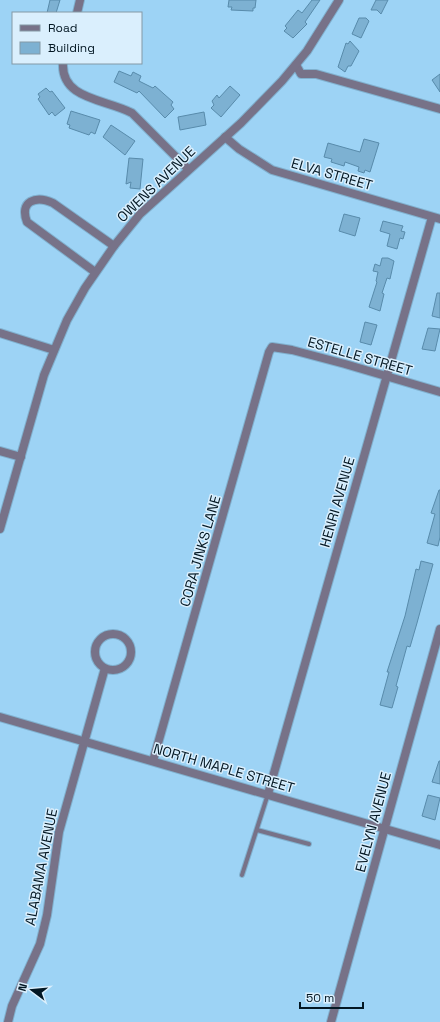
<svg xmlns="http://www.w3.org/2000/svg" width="440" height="1022" font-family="'Space Grotesk',sans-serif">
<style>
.building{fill:#7db1d2;stroke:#588bab}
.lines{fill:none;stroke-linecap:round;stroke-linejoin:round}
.service-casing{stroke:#81b1cf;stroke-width:6}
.minor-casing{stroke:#81b1cf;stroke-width:10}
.tertiary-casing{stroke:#81b1cf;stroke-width:10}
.service{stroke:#777288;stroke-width:4}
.minor{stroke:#777288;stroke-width:8}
.tertiary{stroke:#777288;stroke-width:8}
.labels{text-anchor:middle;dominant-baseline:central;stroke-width:3;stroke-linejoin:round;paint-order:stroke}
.street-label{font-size:14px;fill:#031723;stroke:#daeffd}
</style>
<rect width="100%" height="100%" fill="#9dd3f5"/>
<path class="building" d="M50 0H60L56 13H47Z
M229 0H256L255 8H253V11L231 10 232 7H228Z
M312 0H320L305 22 307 24 293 38 284 31 287 28 285 26 298 10 302 13Z
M376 0H388L381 14 377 10H371Z
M359 18H366L369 21 361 38 352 34Z
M350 41 359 51 351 66H348L345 72 338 67 346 43 348 44Z
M119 71 131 76 133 72 141 76 139 81 153 88 155 86 173 102 171 105 174 109 165 118 139 91 137 93 114 82Z
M440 74V92L432 80Z
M230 86 240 95 221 117 211 108 214 105 212 101 217 95 219 98Z
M46 88 50 92 52 91 65 108 55 116 52 112 49 115 38 99 40 97 38 94Z
M71 111 100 120 95 134 91 132 89 135 69 128 70 125 67 124Z
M204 112 206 125 180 130 178 117Z
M111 125 135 141 125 155 103 137Z
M364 139 379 143 370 172 365 170 364 173 358 171 359 167 345 162 344 166 331 162 332 159 324 157 328 143 360 152Z
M129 158 143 159 140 189 130 188 131 182 126 184Z
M344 214 360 218 355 236 339 231Z
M383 221 403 226 401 231 405 232 403 239 400 238 397 249 387 246 390 234 380 231Z
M382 258H388L394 261 390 279 387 278 382 293 384 294 380 311 369 307 377 282 376 281 378 272 373 271 375 264 380 266Z
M437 293H440V318L432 316Z
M365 322 377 325 371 345 360 342Z
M428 328 440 329 435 351 422 349Z
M439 490H440V537L438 546 427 543 435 514 431 513Z
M421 561 433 564 417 623 410 647 407 646 396 686 398 687 392 708 380 705 389 672H387L405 616 416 569 419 570Z
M439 761H440V784L432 782Z
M428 795 440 798 435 820 422 816Z"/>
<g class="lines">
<g class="service-casing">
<path id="service" d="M257 830 309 844
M242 875 268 794"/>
</g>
<g class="minor-casing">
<path id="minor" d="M77 13 80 0
M63 63C61 100 106 99 132 113L188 169
M296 65 301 74H316L440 109
M225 137 239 149 272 170 440 219
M95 272 27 222C19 201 36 195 53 203L114 246
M0 333 54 350
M0 451 21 457
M95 652a18 18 0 1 1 36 0a18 18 0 1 1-36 0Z
M153 761 269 352 272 347 292 350 345 364 440 392
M268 794 432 217
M8 1022 12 1006 40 944 47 915 59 832 105 668
M331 1022 440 629"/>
</g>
<g class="tertiary-casing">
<path id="tertiary" d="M0 529 44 375 67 320 85 288 114 246 140 214 241 123 282 81 307 51 339 0
M0 717 440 845"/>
</g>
<use href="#service" class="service"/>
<use href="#minor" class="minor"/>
<use href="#tertiary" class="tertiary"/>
</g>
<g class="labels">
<g class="street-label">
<text transform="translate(332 174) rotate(16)">ELVA STREET</text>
<text transform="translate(156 184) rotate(-44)">OWENS AVENUE</text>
<text transform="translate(360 356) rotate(16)">ESTELLE STREET</text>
<text transform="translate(337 502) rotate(-74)">HENRI AVENUE</text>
<text transform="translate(200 551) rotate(-74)">CORA JINKS LANE</text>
<text transform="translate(224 768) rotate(16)">NORTH MAPLE STREET</text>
<text transform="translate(373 822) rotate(-75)">EVELYN AVENUE</text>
<text transform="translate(41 867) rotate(-79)">ALABAMA AVENUE</text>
</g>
</g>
<rect x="12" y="12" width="130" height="52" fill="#daeffd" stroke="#8499a6"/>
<rect x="20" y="25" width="20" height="6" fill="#777288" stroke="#8499a6"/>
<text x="48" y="32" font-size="12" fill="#031723">Road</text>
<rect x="20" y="42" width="20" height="12" fill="#7db1d2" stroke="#8499a6"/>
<text x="48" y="52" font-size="12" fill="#031723">Building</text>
<g transform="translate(32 990) rotate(286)" stroke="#daeffd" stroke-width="3" paint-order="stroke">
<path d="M0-3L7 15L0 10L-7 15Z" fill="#031723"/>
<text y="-6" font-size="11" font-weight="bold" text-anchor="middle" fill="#031723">N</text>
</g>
<path d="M300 1002v6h63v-6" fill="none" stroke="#031723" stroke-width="2"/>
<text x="306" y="1002" font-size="12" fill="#031723" stroke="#daeffd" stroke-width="3" paint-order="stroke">50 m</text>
</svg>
